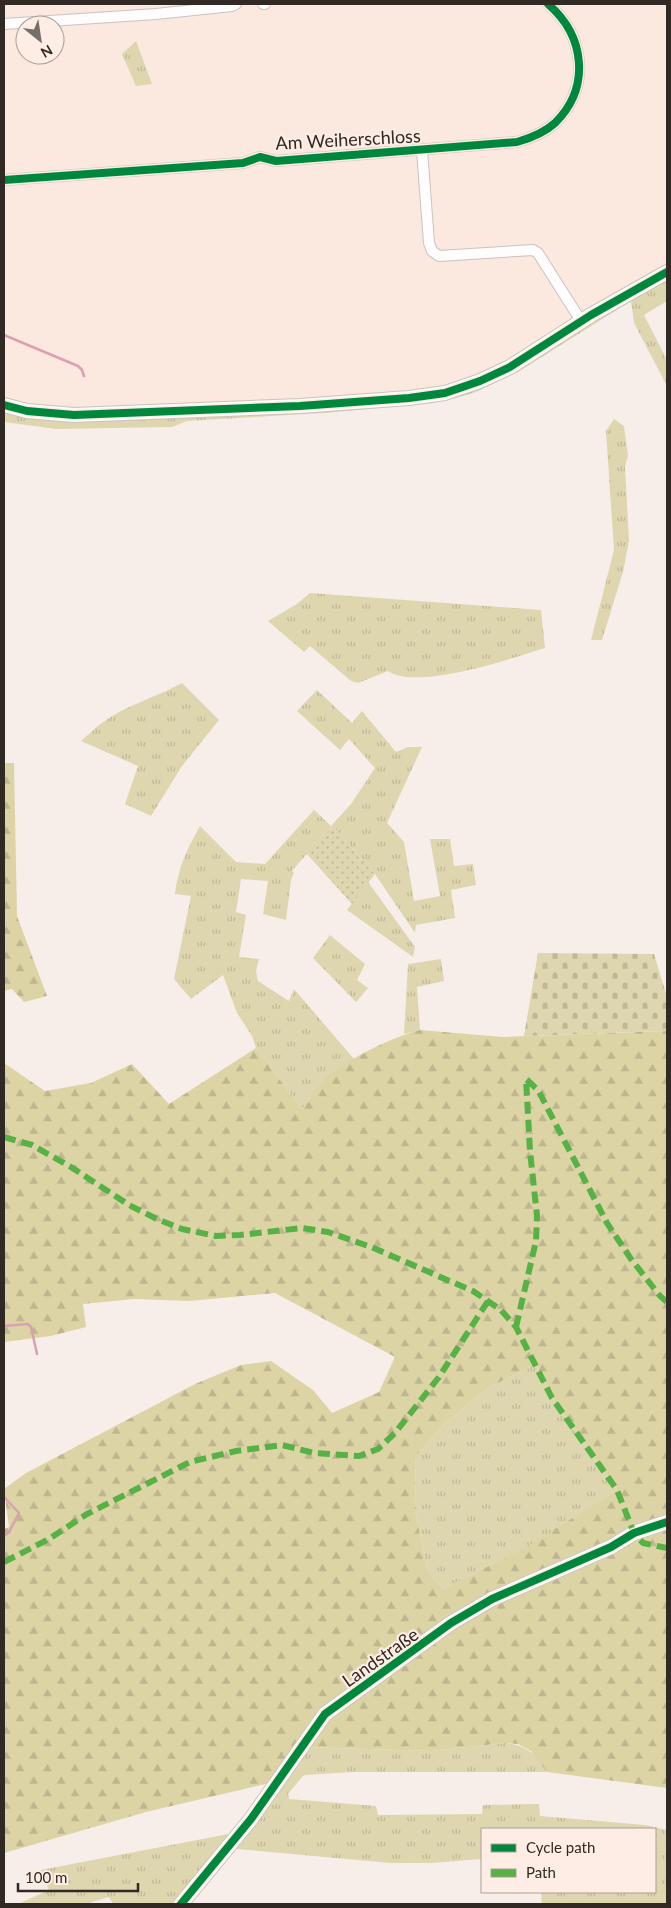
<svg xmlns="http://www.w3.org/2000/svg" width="671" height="1908" font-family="Lato,sans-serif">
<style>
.built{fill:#fbe8de;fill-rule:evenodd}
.grass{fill:url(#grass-tufts)}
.forest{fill:url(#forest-firs);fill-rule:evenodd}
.cemetery{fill:url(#cemetery-stones)}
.garden{fill:url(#garden-dots)}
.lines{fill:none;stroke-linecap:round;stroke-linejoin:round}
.stream{stroke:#dba0b1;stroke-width:2.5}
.street-casing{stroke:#cbc3bf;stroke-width:12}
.secondary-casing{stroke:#cbc3bf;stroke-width:16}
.street{stroke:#fefcfc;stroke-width:10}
.secondary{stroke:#fefcfc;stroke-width:14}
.quiet{stroke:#56b245;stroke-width:6;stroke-dasharray:12 6;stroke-linecap:butt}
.cycleway-casing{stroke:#fdede4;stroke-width:11}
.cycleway{stroke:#00873e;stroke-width:8}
.labels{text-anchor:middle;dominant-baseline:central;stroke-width:4.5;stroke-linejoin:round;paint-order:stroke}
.street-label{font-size:18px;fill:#302924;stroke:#fdede4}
</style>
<defs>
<pattern id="grass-tufts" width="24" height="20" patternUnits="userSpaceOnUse" patternTransform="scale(1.25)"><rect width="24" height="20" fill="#ded6af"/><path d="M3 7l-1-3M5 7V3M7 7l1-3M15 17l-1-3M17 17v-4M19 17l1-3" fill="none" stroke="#bfb896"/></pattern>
<pattern id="forest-firs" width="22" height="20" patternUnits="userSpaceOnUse" patternTransform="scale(1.25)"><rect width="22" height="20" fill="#ddd4a5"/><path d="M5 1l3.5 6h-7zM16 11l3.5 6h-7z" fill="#beb68e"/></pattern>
<pattern id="cemetery-stones" width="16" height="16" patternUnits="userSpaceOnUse" patternTransform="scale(1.25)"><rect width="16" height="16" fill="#ded6af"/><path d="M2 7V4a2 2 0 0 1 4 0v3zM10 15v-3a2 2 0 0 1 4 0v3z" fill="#bfb896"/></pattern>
<pattern id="garden-dots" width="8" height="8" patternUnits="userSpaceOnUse" patternTransform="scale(1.25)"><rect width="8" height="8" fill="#ded6af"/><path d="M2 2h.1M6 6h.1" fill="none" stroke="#bfb896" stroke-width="1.8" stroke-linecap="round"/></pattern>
</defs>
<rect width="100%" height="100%" fill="#f7eeea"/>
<path class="built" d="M4 4H667V268L494 373 452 389 408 396 53 411 4 401ZM25 25H55V55H25Z"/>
<path class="grass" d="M136 41 152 84 136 86 122 54Z
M667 268V301L644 315 667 360V386L634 323 631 301 518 372 476 392 456 398 433 403 325 413 187 421 172 427 56 429 4 422V401L53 410 148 411 452 389 494 373Z
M614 419 624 426 628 455 625 467 629 541 623 572 602 640H591L614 550 606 431Z
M310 593 541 610 545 648C513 658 416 691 388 671L358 683 351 681 310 646 304 652 268 621 297 604Z
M182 683 219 720 182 766 151 816 125 804 138 766 81 741C88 735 95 728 102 723 124 706 157 697 182 683Z
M317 690 352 723 362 711 396 752 408 747H422L387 823 404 842 414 901 440 896 430 839H450L454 866 473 864 476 885 451 890 455 918 416 925 415 933 375 874 332 825 351 804 375 768 349 739 340 750 297 711Z
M314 810 331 826 292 871 294 873 291 880 286 920 263 914 268 881 241 879 236 912 246 915 239 957 259 959 256 971 258 981 289 1001 294 989 354 1059C329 1075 319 1085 302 1109L256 1048 252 1036 237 1013 223 975 191 999 174 979 191 896 175 894C178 868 187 849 200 826L236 862 265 864Z
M368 882 415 947 413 957 347 910Z
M330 935 365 964 357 980 368 988 356 1002 313 958Z
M441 959 444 981 417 987 420 1030 404 1034 408 964Z
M536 1364 552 1398 617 1490 525 1549 443 1589 427 1569 416 1515 415 1457 444 1424 488 1388Z
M504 1743C527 1745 535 1753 547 1772H352L305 1775 302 1777 288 1794 289 1799 376 1806 378 1815 482 1814 483 1805 539 1804 540 1816 645 1825 667 1830V1904H542L541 1892H655V1829H482V1859L431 1863H390L226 1848 181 1904H113L109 1897 86 1904H18L49 1890 41 1870 239 1832 303 1747 431 1751Z"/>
<path class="forest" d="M4 763H14L17 916 47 996 24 1002 12 989 4 991Z
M420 1030 503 1037 667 1031V1788L547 1772 531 1751 518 1744 504 1743 431 1751 303 1747 278 1781 146 1812 4 1853V1529L9 1527 4 1489 26 1473 195 1384 241 1365 271 1361 313 1390 332 1413 379 1392 395 1357 275 1293 189 1301 134 1299 83 1304 86 1327 51 1336 4 1342V1063L45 1091 91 1083 132 1064 169 1104 256 1048 302 1109C308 1101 314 1091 321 1083 341 1062 391 1037 420 1030ZM536 1364 552 1398 617 1490 525 1548 443 1589 427 1569 416 1515 415 1457 444 1424 488 1388Z"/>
<path class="cemetery" d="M538 953 654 954 667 997V1031L524 1036Z"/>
<path class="garden" d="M332 825 375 874 352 904 306 853Z"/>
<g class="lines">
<path class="stream" d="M4 335 78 366 82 370 84 376
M4 1326 28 1324 31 1327 37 1354
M4 1497 19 1513 9 1532 4 1536"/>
<g class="street-casing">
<path id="street" d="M263 4H265
M4 24 156 14 232 6 236 4
M422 150 429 243 432 251 439 256 533 250 538 253 581 321
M4 180 243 163 260 157 276 161 517 142C531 138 544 133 555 123 591 87 585 36 548 4"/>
</g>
<g class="secondary-casing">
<path id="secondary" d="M4 405 27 411 74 415 300 406 409 398 445 393 480 381 510 367 591 315 667 272
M181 1904 251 1819 325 1714 451 1623 492 1599 611 1547 634 1533 667 1522"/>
</g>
<use href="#street" class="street"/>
<use href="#secondary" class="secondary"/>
<path class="quiet" d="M4 1137 32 1145 71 1167 129 1205 157 1219 182 1229 216 1236 240 1235 302 1228 328 1232 371 1247 473 1291 501 1310 516 1327 552 1398 617 1490 634 1533 643 1543 667 1548
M516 1327 536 1241 537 1216 530 1151 526 1079 538 1090 607 1223 631 1259 660 1296 667 1302
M4 1562 49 1539 87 1514 190 1462 236 1451 282 1445 314 1453 359 1456 378 1449 395 1433 439 1377 488 1301"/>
<g class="cycleway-casing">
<path id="cycleway" d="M4 180 243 163 260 157 276 161 517 142C531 138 544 133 555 123 591 87 585 36 548 4
M4 405 27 411 74 415 300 406 409 398 445 393 480 381 510 367 591 315 667 272
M181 1904 251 1819 325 1714 451 1623 492 1599 611 1547 634 1533 667 1522"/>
</g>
<use href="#cycleway" class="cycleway"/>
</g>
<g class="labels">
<g class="street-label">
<text transform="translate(348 139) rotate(-3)">Am Weiherschloss</text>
<text transform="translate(380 1657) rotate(-35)">Landstraße</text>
</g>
</g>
<rect width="671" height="1908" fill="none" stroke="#302924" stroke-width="10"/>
<rect x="481" y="1828" width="175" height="65" fill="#fdede4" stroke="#ab9f97"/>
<rect x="491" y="1844" width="25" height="8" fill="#00873e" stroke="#ab9f97"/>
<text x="526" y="1853" font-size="15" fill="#302924">Cycle path</text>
<rect x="491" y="1869" width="25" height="8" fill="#56b245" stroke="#ab9f97"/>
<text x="526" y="1878" font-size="15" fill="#302924">Path</text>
<g transform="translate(40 40) rotate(150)"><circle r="24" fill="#fdede4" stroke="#ab9f97"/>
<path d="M0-4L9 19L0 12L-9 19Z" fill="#766e69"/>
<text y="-8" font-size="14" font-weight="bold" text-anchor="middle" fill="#302924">N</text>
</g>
<path d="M18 1883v8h120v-8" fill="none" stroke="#302924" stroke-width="2.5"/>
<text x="25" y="1883" font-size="15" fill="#302924" stroke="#fdede4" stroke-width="4" paint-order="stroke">100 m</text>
</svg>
